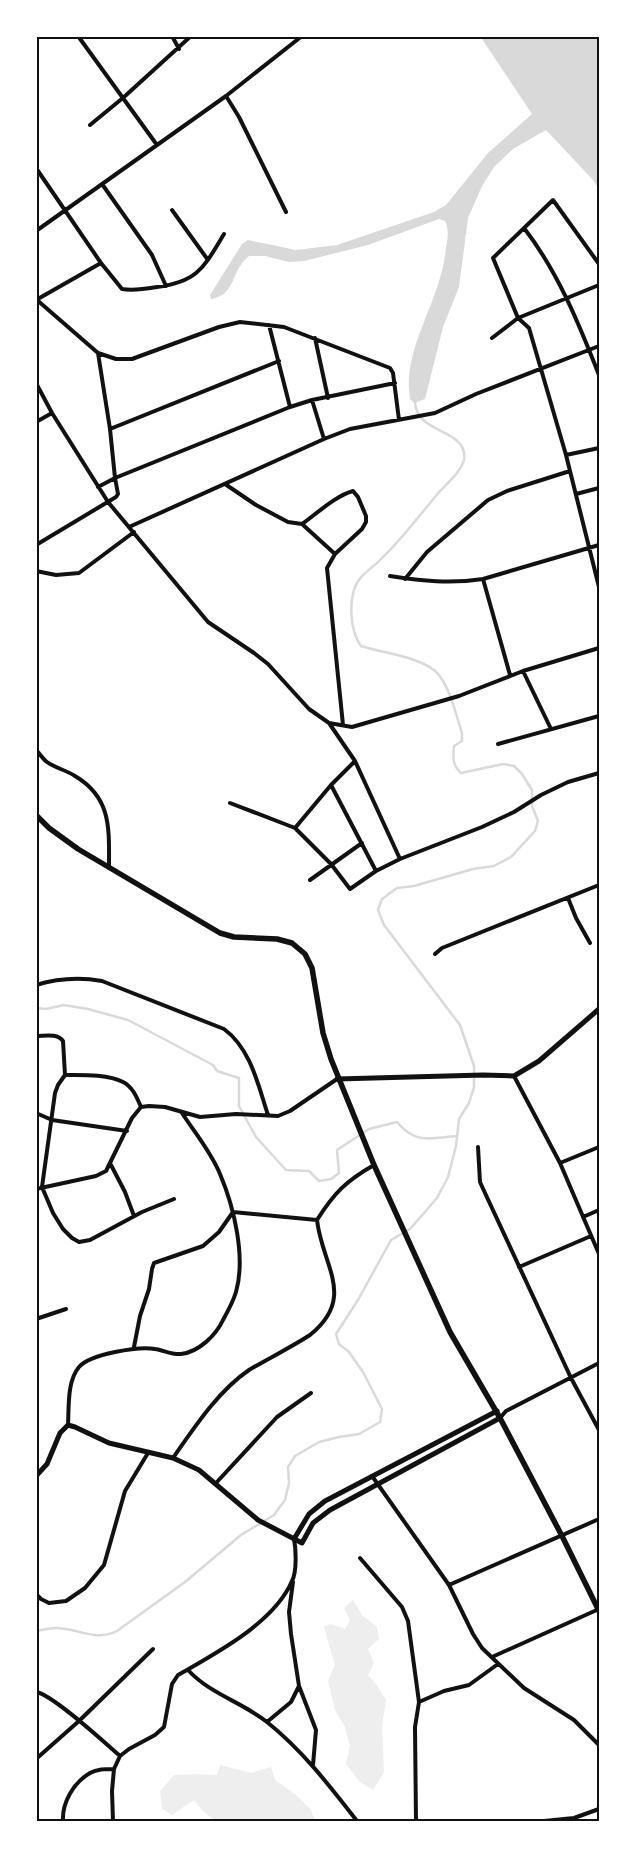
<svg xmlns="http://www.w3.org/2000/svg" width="635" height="1857" font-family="Figtree,sans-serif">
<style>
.green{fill:#eee}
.water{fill:#d9d9d9}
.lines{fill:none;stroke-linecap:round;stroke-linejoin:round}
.stream{stroke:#d9d9d9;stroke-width:2.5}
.minor{stroke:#111;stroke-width:4}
.tertiary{stroke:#111;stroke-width:5}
.secondary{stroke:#111;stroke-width:5.5}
.neatline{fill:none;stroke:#111;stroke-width:2}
</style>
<rect width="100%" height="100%" fill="#fff"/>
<path class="green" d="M353 1600 362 1615 377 1627 379 1639 368 1649 374 1663 368 1675 376 1684 386 1700 382 1726 384 1772 373 1790 360 1782 346 1764 350 1746 345 1727 335 1710 328 1681 335 1665 324 1627 330 1624 345 1629 350 1620 344 1608Z
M220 1765 251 1773 271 1767 275 1780 296 1795 311 1810 315 1821H215L201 1809 194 1800 172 1815 162 1809 160 1791 174 1775 196 1774 217 1775Z"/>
<path class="water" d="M480 36H599V189L593 180 546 130 513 149 494 167 482 186 468 218 459 287 443 327 425 399 414 403 410 399C403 358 428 319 439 281 443 270 445 258 446 247 448 238 449 229 445 221L439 219 368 245 304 261 289 262 265 256H249C246 259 242 262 240 266 232 279 231 296 211 299L210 295 242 244 248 240 296 250 337 245 434 212 446 205 488 153 532 114Z"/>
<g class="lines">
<path class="stream" d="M36 1008 46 1009 64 1005 88 1009 128 1020 213 1065 217 1071 239 1078V1106L256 1137 286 1170 309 1171 319 1181 331 1179 339 1173 337 1150 369 1129 397 1122C416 1145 431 1138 457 1136
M36 1631C43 1630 49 1628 56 1628 77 1628 96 1642 117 1631L185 1582 241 1535 274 1515 285 1500 289 1483 288 1467 295 1456 319 1442 339 1437 359 1434 380 1422 382 1409 363 1372 349 1352 339 1344 336 1334 358 1300 391 1240 410 1229 437 1198 448 1177 456 1146 459 1119 469 1103 474 1087V1066L460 1025 384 925 378 910 382 899 397 888 414 886 473 869 494 866 511 857 535 831 538 821 532 806V790L522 774 514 766 503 764 461 773C452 765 453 757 454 746L462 741V733C456 715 451 691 439 675 425 657 382 653 361 646 350 631 349 603 355 587 359 575 373 568 381 559 403 538 421 513 441 490 449 482 461 471 464 460 469 428 415 435 415 401"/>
<path class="minor" d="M78 36 157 145
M172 36 179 49
M226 96 239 117 286 212
M90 125 124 97 191 36
M36 168 101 263 122 289C134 291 145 289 157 287 198 282 204 267 224 234
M102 184 152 255 166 286
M172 210 208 260
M524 228C558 272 579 324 599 375
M36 231 226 96 302 36
M599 264 553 200 493 258 518 318 529 328 566 455 599 587
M36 300 101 263
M37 300 98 353 110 429 115 478 98 487
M269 325 290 407
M315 338 328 398
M492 338 518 318 599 285
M98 353 116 359H132L219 327 240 322 284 327 390 368 393 373 399 420
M36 383 52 413 108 502 208 622 254 653 268 664 309 709 329 723 355 761 400 859
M312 400 324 439
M36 422 52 413
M110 429 279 361
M566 455 599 448
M225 484 256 505 288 522 302 524 335 554
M576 494 599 488
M302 524C316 514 337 495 353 491L358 497 366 516V522L362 529 335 554 327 568 343 725
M129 527 324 439 350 429 435 413 476 394 599 346
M36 545 116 497 118 494 115 478 290 407 312 400 395 383
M36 571 56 575 79 573 134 532
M390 576C422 581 450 584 483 579L599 545
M405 579 427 552 488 500 507 491 570 471
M483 579 510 675
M523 671 551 729
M329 723 352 727 459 696 523 671 599 648
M498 744 599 716
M36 750C40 754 43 759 47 762 55 768 66 770 75 776 112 798 109 829 109 868
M331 785 376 871
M230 803 295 828 331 864 350 889 376 871 400 859 482 827 514 812 541 795 568 782 599 773
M295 828 331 785 355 761
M310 880 362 843
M568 898 576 918 590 943
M435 954 442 948 599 885
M36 985C59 978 79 977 102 981L224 1029C251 1049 258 1085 268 1115
M36 1036C45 1036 57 1033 63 1041L65 1075
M514 1076 560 1163 599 1254
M141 1107C137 1098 133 1087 123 1082 108 1074 82 1075 65 1075L58 1085 55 1093 42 1187 53 1213 63 1229 72 1238 79 1242 90 1240 142 1212 174 1199
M36 1113 52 1120 127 1131
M478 1147 480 1182 485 1193 571 1378 599 1430
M560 1163 599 1147
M111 1165 125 1192 134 1216
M36 1189 96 1176 106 1171 132 1118 141 1107 149 1106 165 1107 200 1117 236 1114 278 1116 290 1111 337 1079
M583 1217 599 1210
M519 1267 591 1236
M36 1319 66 1309
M134 1347 140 1316 149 1289 152 1269 154 1263 203 1246 219 1232 233 1212 317 1220
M500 1418 506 1411 599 1363
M68 1425C69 1407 67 1381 79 1367 90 1354 139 1346 155 1349 163 1350 172 1355 181 1354 199 1352 216 1335 223 1320 228 1311 233 1302 236 1292 246 1257 234 1207 220 1174 211 1152 195 1133 182 1113
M173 1458C194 1428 218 1391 249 1370 269 1358 290 1348 310 1335 357 1297 322 1266 317 1220 334 1193 346 1181 374 1165
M372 1476 449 1585 473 1634 482 1648 524 1688 574 1720 599 1745
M216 1483 277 1417 311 1393
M360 1558 402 1607 408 1621 419 1702 415 1727 416 1821
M449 1585 599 1519
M36 1594 41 1599 49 1603 66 1601 85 1588 104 1565 125 1491 148 1453
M492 1657 599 1609
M188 1670C210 1694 242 1702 267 1722 302 1750 329 1785 357 1821
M299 1686 316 1730 313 1765
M36 1692C52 1694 105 1743 120 1756
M419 1702 444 1691 469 1685 498 1664
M267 1722 291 1702 299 1686 291 1634 289 1612 293 1582
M36 1759 79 1721 153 1649
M63 1821C62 1803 73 1783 90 1773 97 1769 105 1769 114 1769
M113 1821 112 1791 114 1769 120 1756 129 1749 155 1735 164 1727 172 1684 178 1675C216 1653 274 1623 292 1581 297 1572 296 1549 294 1539
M544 1821 574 1818 599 1809"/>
<path class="tertiary" d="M337 1079 483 1075 514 1076 539 1061 599 1009
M36 1476 47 1464 60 1433 68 1425 75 1427 109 1443 173 1458 199 1470 258 1520 302 1543 313 1523 330 1510 500 1418
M294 1539 309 1514 325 1501 497 1411"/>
<path class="secondary" d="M36 815 49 828 78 849 220 933 234 937 277 939 292 943 305 954 312 968 323 1033 331 1059 374 1165 450 1332 500 1418 562 1536 599 1611"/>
</g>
<rect width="635" height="1857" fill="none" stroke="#ffffff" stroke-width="75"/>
<rect x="38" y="38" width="560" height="1782" class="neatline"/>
</svg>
